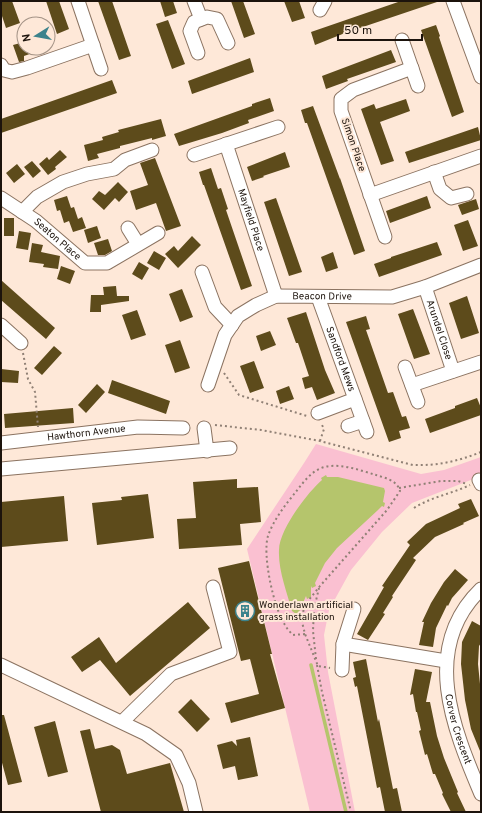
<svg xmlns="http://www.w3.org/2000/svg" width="482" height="813" font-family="Overpass,sans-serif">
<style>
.green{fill:#fac0d1}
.water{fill:#b5c56c}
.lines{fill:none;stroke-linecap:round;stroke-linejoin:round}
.stream{stroke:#b5c56c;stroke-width:3.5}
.building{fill:#5d4b1b}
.minor-casing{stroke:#8b7361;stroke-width:15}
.path{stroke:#908075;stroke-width:2;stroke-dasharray:2 3;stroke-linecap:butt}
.minor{stroke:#fff;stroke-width:13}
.labels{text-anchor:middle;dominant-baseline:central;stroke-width:4;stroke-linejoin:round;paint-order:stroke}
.street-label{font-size:10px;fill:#1c130c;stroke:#fee8d8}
.poi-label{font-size:10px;fill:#1c130c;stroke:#fee8d8;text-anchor:start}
</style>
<rect width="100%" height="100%" fill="#fee8d8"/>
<path class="green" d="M316 444 421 474 444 470 481 457V476L412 503 382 532 351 570 329 610 324 635 328 672 355 812H310L247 549 304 463Z"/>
<path class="water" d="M326 475 327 477H338L384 488 385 491 383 502 385 503 384 507 382 506 378 510 337 548 325 563 315 583 316 586 312 588 311 586V597L307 599 306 596 299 612 296 614 292 611C287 592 278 570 279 550 279 530 307 493 322 480L321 478Z"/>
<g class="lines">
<path class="stream" d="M311 665 346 812"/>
</g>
<path class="building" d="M1 1H12L20 23 6 28 1 13Z
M46 1H59L69 29 57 34Z
M98 1H112L131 56 119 60Z
M160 1H173L177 13 165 17Z
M231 1H243L255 34 244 38Z
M284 1H299L305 18 292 22Z
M401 1H437V2L345 33 315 45 311 32Z
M168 20 185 64 172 69 156 24Z
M436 25 440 36 439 37 464 112 452 117 421 30Z
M24 42V48H44V49L24 56V61L19 62 13 45Z
M391 50 396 62 347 79 348 81 326 89 322 76Z
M250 58 254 72 192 94 188 81Z
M112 80 117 93 1 133V119Z
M270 98 274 111 248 120 249 123 222 133 179 146 174 134 252 106V104Z
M406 99 410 111 380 122 394 161 381 165 361 109 374 104 376 109Z
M313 106 340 179V178L365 251 354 255 307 123H305L301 110Z
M161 119 166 136 152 140V138L120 146V148L97 154 99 158 88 161 84 145 103 140 102 137 119 132 118 130Z
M478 127 481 140 409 163 405 152Z
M60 150 67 157 55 167 56 169 48 175 39 164 47 157 49 160Z
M285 152 290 167 263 176 264 177 252 181 247 167Z
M155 158 181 226 166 231 156 203 136 210 130 191 148 185 140 163Z
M32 161 41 171 33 178 24 167Z
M17 164 25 174 14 183 6 173Z
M211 168 218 189 221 188 228 209 226 210 252 286 241 290 204 185H203L199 172Z
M118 182 128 192 119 202 115 198 104 210 92 199 99 191 105 195Z
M67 196 71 208 74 207 78 219 82 217 86 228 73 232 69 221 64 223 60 210 57 211 54 200Z
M427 196 431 208 390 223 386 211Z
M276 198 302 272 289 276 264 202Z
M476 199 479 209 462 215 458 205Z
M4 218H14V236H4Z
M468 220 478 246 463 251 454 225Z
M97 226 101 238 88 243 84 230Z
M19 231 31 233 28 250 16 248Z
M192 236 201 245 178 268 165 254 174 246 178 251Z
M108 239 112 251 105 255H98L94 243Z
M437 242 442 255 379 277 374 264 391 258V257Z
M32 243 43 245 41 252 60 256 58 269 43 267 44 264 29 262Z
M154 251 166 258 159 270 147 263Z
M333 252 338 268 326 272 321 257Z
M139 262 149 268 142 280 132 274Z
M61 266 75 271 70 284 57 279Z
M1 280 55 328 46 339 1 300Z
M116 286 117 296H129V301L101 305V312H90L91 295H104L103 287Z
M182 289 193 317 180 322 169 294Z
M467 296 479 333 461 339 449 303Z
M413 309 430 354 414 359 398 314Z
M137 310 146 335 131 340 122 315Z
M306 312 325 370 335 393 317 400 312 387 305 389 302 378 309 376 298 343H296L287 318Z
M366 316 370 329 366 330 388 393 393 392 402 417 406 416 410 428 399 431 401 438 389 442 346 322Z
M270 331 276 345 261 351 256 336Z
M180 340 190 368 175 373 165 345Z
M54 346 62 353 42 375 34 368Z
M254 361 264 388 250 393 240 366Z
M1 369 19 371 18 383 1 382Z
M112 380 170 401 166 414 108 393Z
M97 384 105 392 86 413 78 405Z
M289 386 294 399 280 404 276 391Z
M477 398 481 408V415L430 433 425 419 455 408V406Z
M73 408 74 423 5 428 4 414Z
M237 479V488L258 487 261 522 240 524 242 545 179 549 177 519 196 518 193 482Z
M148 494 154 538 97 545 92 503 122 500 121 497Z
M64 496 68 541 1 547V502Z
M471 499 479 516 463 523 464 524 435 537 413 558 416 560 392 596 393 597 383 613 385 614 368 640 357 634 384 587 382 586 410 545 407 542 426 524 460 508 458 504Z
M249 561 272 654H270L285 708 231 723 225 703 259 694 250 659 241 661 218 568Z
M455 569 468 580 452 598 448 606 447 605 436 628 433 647 419 645 424 622H422L431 603 444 582Z
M188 602 210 628 130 696 100 660 82 672 71 657 99 637 116 663Z
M472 621 481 626V643L479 646 478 664 481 694 480 751 471 729 465 700 461 664 462 642Z
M366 659 378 722 379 719 393 789 397 788 402 812H385L380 787 377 788 357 686 355 687 353 678 356 677 353 662Z
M415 669 432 672 426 702H430L437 736 444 758 458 792 457 793 466 812H451L442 794 443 793 435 774H433L427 754 425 755 419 731 421 730 417 712H416L413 694 410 695Z
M191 699 210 719 197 732 178 712Z
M1 715H4L22 782 8 785 1 759Z
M55 721 68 772 48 777 34 727Z
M90 729 95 749 112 745 120 750 127 774 170 763 184 812H101L80 731Z
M250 737 258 776 238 780 235 766 223 769 217 745 232 741 237 746 236 740Z"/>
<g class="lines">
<g class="minor-casing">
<g id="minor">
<path d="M78 1 101 69"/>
<path d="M194 1 201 19"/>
<path d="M453 1 481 77"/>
<path d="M320 10 325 1"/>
<path d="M402 40 418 86"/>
<path d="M198 53 190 31 194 22 207 17 217 19 228 43"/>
<path d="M1 65 4 70 12 72 27 68 93 45"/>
<path id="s1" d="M226 144 276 296"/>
<path d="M194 155 278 127"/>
<path d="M434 172 440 189 451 198 467 194"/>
<path d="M370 195 481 156"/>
<path id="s2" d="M1 198 36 221 85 263H107L158 233"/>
<path d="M22 212 37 197 63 182 87 174 114 169 125 160 152 150"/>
<path d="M128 228 138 244"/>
<path d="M385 237 341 111V99L353 90 412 68"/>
<path d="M202 272 215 307 232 325"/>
<path id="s3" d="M425 287 453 371"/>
<path id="s4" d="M318 297 367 432"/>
<path d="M1 325 21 343"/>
<path d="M405 367 418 402"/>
<path id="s5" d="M208 385 225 335 238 316 256 305 276 296 392 297 425 287 481 265"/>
<path d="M412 385 481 362"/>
<path d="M318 413 355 399"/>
<path d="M348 426 363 421"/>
<path d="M204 428 207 451"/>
<path id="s6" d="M1 443 138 427 183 428"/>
<path d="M1 469 230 448"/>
<path d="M479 480 481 484"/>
<path id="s7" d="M481 589C420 648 453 728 481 794"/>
<path d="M343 644 446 661"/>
<path d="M1 665 146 734 176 755 189 783 196 812"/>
<path d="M342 670 343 644 354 609"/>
<path d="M122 722 171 674 230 652 213 587"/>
</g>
</g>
<path class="path" d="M23 353 28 379 35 392 38 427
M224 373 239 395 307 416
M215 425 261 430 320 441 413 465C437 466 459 461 481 452
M320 441 324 429 321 423
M399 488 441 481H458L467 484
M414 508C431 497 451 494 470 485
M305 634 293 635C290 632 287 629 285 625 274 609 262 555 268 536 273 521 285 505 295 493 302 484 309 474 319 469 336 461 359 470 376 475 385 478 397 480 400 491L387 510 320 586 304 606 302 622 305 634 318 666 330 668
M316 659 313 631 314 609 319 588
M317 665 322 692 351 812"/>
<use href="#minor" class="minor"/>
</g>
<defs>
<g id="building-ring" transform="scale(1)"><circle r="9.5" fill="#fee8d8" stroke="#3c838c" stroke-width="1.5"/><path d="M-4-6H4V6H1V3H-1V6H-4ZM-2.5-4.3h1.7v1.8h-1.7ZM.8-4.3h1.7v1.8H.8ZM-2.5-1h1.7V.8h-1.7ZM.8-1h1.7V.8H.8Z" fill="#3c838c"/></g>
</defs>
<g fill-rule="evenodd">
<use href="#building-ring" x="245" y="611"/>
</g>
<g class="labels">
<g class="street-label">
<text transform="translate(353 145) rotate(71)">Simon Place</text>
<text stroke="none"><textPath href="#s1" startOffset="80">Mayfield Place</textPath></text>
<text stroke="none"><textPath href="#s2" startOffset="70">Seaton Place</textPath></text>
<text stroke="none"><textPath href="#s5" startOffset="165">Beacon Drive</textPath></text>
<text stroke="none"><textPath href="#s3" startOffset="45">Arundel Close</textPath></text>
<text stroke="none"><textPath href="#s4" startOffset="66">Sandford Mews</textPath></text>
<text stroke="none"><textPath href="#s6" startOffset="86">Hawthorn Avenue</textPath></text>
<text stroke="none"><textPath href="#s7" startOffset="151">Corver Crescent</textPath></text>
</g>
<g class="poi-label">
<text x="259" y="605">Wonderlawn artificial<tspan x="259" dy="12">grass installation</tspan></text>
</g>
</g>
<rect width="482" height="813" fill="none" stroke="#1c130c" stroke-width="4"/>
<g transform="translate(36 36) rotate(259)"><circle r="19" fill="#fee8d8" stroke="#a49386"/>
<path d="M0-3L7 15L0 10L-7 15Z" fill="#3c838c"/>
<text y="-6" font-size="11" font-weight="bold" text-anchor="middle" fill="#1c130c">N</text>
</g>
<path d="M338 34v6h84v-6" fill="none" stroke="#1c130c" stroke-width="2"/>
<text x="344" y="34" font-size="12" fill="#1c130c" stroke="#fee8d8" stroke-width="3" paint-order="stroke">50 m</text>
</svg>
